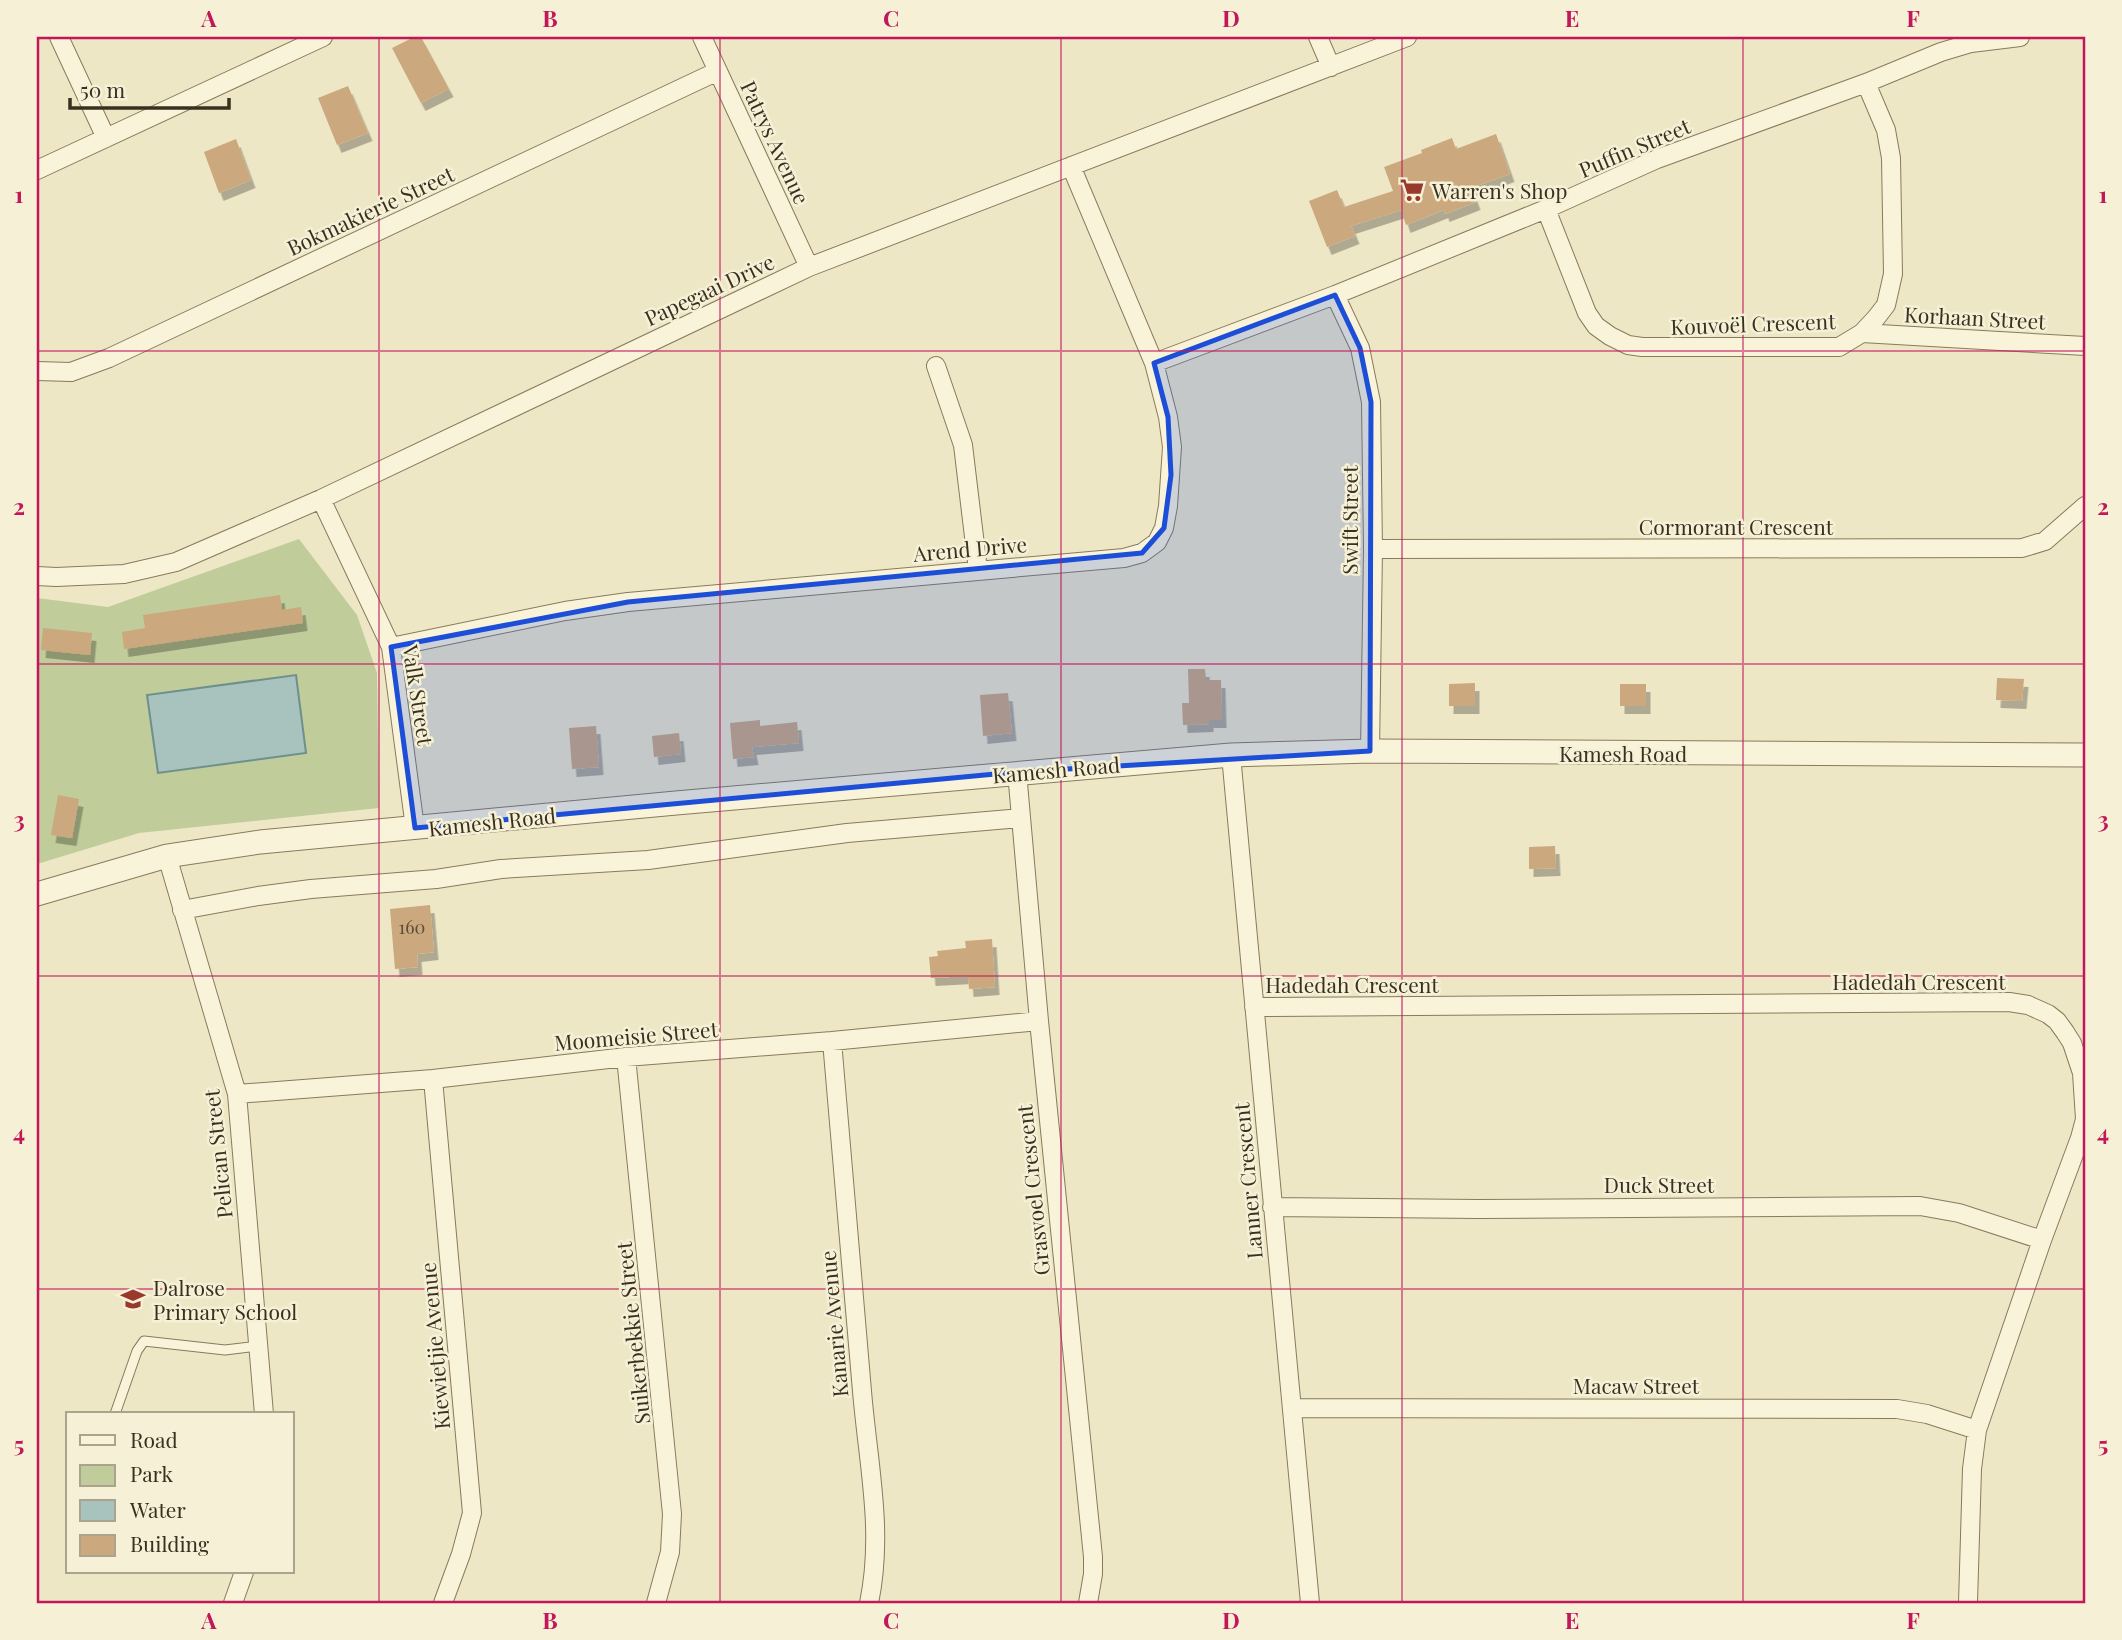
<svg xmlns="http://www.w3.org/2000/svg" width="2122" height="1640" font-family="'Playfair Display',serif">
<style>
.green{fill:#c0cc9a}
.water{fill:#a8c2bd;stroke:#6e908c;stroke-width:2}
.building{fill:#cba87d;filter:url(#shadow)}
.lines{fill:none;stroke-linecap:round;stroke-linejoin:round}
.service-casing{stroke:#897a5c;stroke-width:11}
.minor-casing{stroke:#897a5c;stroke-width:20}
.tertiary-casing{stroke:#897a5c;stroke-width:25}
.service{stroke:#f9f3da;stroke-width:9}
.minor{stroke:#f9f3da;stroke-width:18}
.tertiary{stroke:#f9f3da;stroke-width:23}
.marked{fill:#1d4ed8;fill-opacity:0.2;stroke:#1d4ed8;stroke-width:5;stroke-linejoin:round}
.grid{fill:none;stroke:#c2185b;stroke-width:2;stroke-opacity:0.55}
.labels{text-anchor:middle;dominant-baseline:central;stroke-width:5;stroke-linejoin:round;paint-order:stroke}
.number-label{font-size:18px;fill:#5e4e37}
.street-label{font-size:21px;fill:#3a3020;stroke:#f5f0d6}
.poi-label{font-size:21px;fill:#3a3020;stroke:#f5f0d6;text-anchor:start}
.neatline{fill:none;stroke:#c2185b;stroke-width:2.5}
.grid-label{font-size:23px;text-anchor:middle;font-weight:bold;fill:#c2185b}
</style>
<defs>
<filter id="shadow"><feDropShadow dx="4.5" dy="8" stdDeviation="0" flood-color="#0004"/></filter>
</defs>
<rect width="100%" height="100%" fill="#eee7c6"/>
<path class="green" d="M299 539 357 615 377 673 379 808 139 833 37 864V598L108 607Z"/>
<path class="water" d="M296 675 306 753 158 773 147 695Z"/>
<path class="building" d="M414 37H421L449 89 421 103 392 48Z
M348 86 368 133 337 145 318 98Z
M1496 134 1510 174 1471 188 1476 202 1445 214 1444 210 1406 225 1401 210 1351 226 1355 236 1327 247 1309 201 1337 190 1344 207 1393 191 1384 167 1422 153 1421 150 1452 138 1456 149Z
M236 139 251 180 219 193 204 152Z
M280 595 282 610 301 607 303 623 124 649 122 632 145 628 143 615Z
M43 628 92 633 90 655 41 650Z
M1188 669H1205L1206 680H1221L1222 720H1209V724L1183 725 1182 703H1189Z
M1997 678 2024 679 2022 701 1996 700Z
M1475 683V706H1449V684Z
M1620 684H1646V706H1620Z
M1008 693 1012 733 983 736 980 695Z
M760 720V726L797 722 799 743 752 747 754 757 733 759 730 723Z
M596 726 599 767 572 769 569 728Z
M679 733 681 754 654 757 652 736Z
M58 795 79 799 72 838 51 835Z
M1555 846 1556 868 1529 869V847Z
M430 905 434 952 417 954 418 967 395 969 390 909Z
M992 939 995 987 969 989 968 976 931 978 929 957 938 956 937 951 966 948 965 941Z"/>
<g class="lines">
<g class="service-casing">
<path id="service" d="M115 1414 137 1351 144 1341 225 1350 258 1346"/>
</g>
<g class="minor-casing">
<path id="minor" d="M59 37 106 138
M702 37 809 267
M1318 37 1331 67
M37 170 323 37
M1546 209 1587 313 1596 326 1610 336 1628 345 1642 347H1839L1862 333 1876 318 1886 305 1893 274 1891 158 1886 130 1866 83
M1335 295 1360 348 1371 402 1373 549 1370 751
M1862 333 2085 346
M1154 363 1335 295 1546 209 1657 159 1866 83 1941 52 1971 43 2020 37
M936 366 963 445 978 570
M37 371 71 372 109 358 718 71
M321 499 391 647 415 828
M1373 549 2022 548 2045 541 2085 506
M37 576 56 577 124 574 176 562 321 499 809 267 1407 37
M391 647 565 611 628 602 1124 558 1142 553 1157 542 1164 528 1168 506 1172 447 1168 417 1154 363 1071 166
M1231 755 1310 1603
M1017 772 1039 1021 1093 1557V1574L1088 1603
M167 856 237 1094 264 1414
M182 910 258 896 311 889 436 879 501 869 648 860 847 833 1021 818
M1254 1007 2009 1002 2028 1005 2048 1014 2057 1021 2065 1032 2072 1043 2082 1073 2085 1119 2080 1138 2042 1240 1977 1430 1972 1469 1968 1603
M832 1041C842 1158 852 1274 862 1391 868 1464 884 1531 869 1603
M626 1057 672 1514 670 1552 656 1603
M433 1079 472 1513 461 1554 443 1603
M237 1094 433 1079 626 1057 832 1041 1039 1021
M1272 1207 1478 1209 1920 1206 1959 1213 2042 1240
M1293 1408 1897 1409 1927 1414 1977 1430
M233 1603 244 1572"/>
</g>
<g class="tertiary-casing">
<path id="tertiary" d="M37 894 167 856 260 842 676 803 1231 755 1370 751 2085 755"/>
</g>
<use href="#service" class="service"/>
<use href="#minor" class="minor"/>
<use href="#tertiary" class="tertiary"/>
</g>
<path class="marked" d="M1335 295 1360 348 1371 402 1370 751 1017 772 415 828 391 647 628 602 1142 553 1164 528 1171 475 1168 417 1154 363Z"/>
<path class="grid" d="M379 37V1603M720 37V1603M1061 37V1603M1402 37V1603M1743 37V1603M37 351H2085M37 664H2085M37 976H2085M37 1289H2085"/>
<defs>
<g id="supermarket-bare" transform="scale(1.89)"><path d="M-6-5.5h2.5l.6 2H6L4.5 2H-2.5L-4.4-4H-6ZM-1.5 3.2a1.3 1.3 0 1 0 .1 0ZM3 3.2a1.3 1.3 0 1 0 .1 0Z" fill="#973a2d" stroke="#f5f0d6" stroke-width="2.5" paint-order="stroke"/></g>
<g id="school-bare" transform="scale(1.89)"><path d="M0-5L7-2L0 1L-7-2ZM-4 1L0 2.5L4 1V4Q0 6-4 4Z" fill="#973a2d" stroke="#f5f0d6" stroke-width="2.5" paint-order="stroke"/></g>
</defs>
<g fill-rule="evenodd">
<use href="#supermarket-bare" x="1412" y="190"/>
<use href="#school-bare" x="133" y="1299"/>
</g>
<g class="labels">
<g class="number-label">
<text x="412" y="927">160</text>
</g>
<g class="street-label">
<text transform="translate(776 142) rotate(65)">Patrys Avenue</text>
<text transform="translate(1634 147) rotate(-23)">Puffin Street</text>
<text transform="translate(370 210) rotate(-25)">Bokmakierie Street</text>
<text transform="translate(709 289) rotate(-25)">Papegaai Drive</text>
<text transform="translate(1975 317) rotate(3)">Korhaan Street</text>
<text transform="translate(1753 323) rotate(-2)">Kouvoël Crescent</text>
<text transform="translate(1349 520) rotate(-90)">Swift Street</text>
<text x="1736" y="526">Cormorant Crescent</text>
<text transform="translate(970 548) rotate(-5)">Arend Drive</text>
<text transform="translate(419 695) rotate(81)">Valk Street</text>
<text x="1623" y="753">Kamesh Road</text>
<text transform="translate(1056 769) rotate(-5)">Kamesh Road</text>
<text transform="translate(492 821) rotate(-6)">Kamesh Road</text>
<text x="1919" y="981">Hadedah Crescent</text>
<text x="1352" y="984">Hadedah Crescent</text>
<text transform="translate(636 1035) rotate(-5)">Moomeisie Street</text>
<text transform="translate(217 1154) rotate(-96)">Pelican Street</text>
<text transform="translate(1247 1181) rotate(-95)">Lanner Crescent</text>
<text x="1659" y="1184">Duck Street</text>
<text transform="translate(1032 1190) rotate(-96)">Grasvoel Crescent</text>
<text transform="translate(833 1324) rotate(-95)">Kanarie Avenue</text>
<text transform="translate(632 1333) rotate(-96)">Suikerbekkie Street</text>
<text transform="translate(434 1346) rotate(-95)">Kiewietjie Avenue</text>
<text x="1636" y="1385">Macaw Street</text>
</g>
<g class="poi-label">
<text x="1432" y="190">Warren's Shop</text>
<text x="153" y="1287">Dalrose<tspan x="153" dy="24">Primary School</tspan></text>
</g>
</g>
<rect width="2122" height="1640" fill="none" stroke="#f5f0d6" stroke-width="77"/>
<rect x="66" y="1412" width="228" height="161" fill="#f5f0d6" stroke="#aaa38d" stroke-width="2"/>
<rect x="80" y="1435" width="35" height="10" fill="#f9f3da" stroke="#aaa38d" stroke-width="2"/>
<text x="130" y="1448" font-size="21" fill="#3a3020">Road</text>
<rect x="80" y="1465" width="35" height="21" fill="#c0cc9a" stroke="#aaa38d" stroke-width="2"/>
<text x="130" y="1482" font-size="21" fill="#3a3020">Park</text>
<rect x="80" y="1500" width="35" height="21" fill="#a8c2bd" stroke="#aaa38d" stroke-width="2"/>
<text x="130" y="1518" font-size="21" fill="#3a3020">Water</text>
<rect x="80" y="1535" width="35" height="21" fill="#cba87d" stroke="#aaa38d" stroke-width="2"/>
<text x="130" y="1552" font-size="21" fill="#3a3020">Building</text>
<path d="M70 98v10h159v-10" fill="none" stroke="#3a3020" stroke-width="3.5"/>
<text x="80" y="98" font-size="21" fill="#3a3020" stroke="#f5f0d6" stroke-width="5" paint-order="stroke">50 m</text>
<rect x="38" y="38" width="2046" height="1564" class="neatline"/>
<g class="grid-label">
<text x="209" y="27">A</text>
<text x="550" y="27">B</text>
<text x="891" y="27">C</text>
<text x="1231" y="27">D</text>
<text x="1572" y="27">E</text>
<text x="1913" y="27">F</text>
<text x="19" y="203">1</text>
<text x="2103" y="203">1</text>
<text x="19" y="515">2</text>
<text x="2103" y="515">2</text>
<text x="19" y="828">3</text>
<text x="2103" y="828">3</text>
<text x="19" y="1141">4</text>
<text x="2103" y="1141">4</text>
<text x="19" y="1453">5</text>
<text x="2103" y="1453">5</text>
<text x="209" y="1629">A</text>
<text x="550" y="1629">B</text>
<text x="891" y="1629">C</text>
<text x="1231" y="1629">D</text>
<text x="1572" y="1629">E</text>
<text x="1913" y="1629">F</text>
</g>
</svg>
